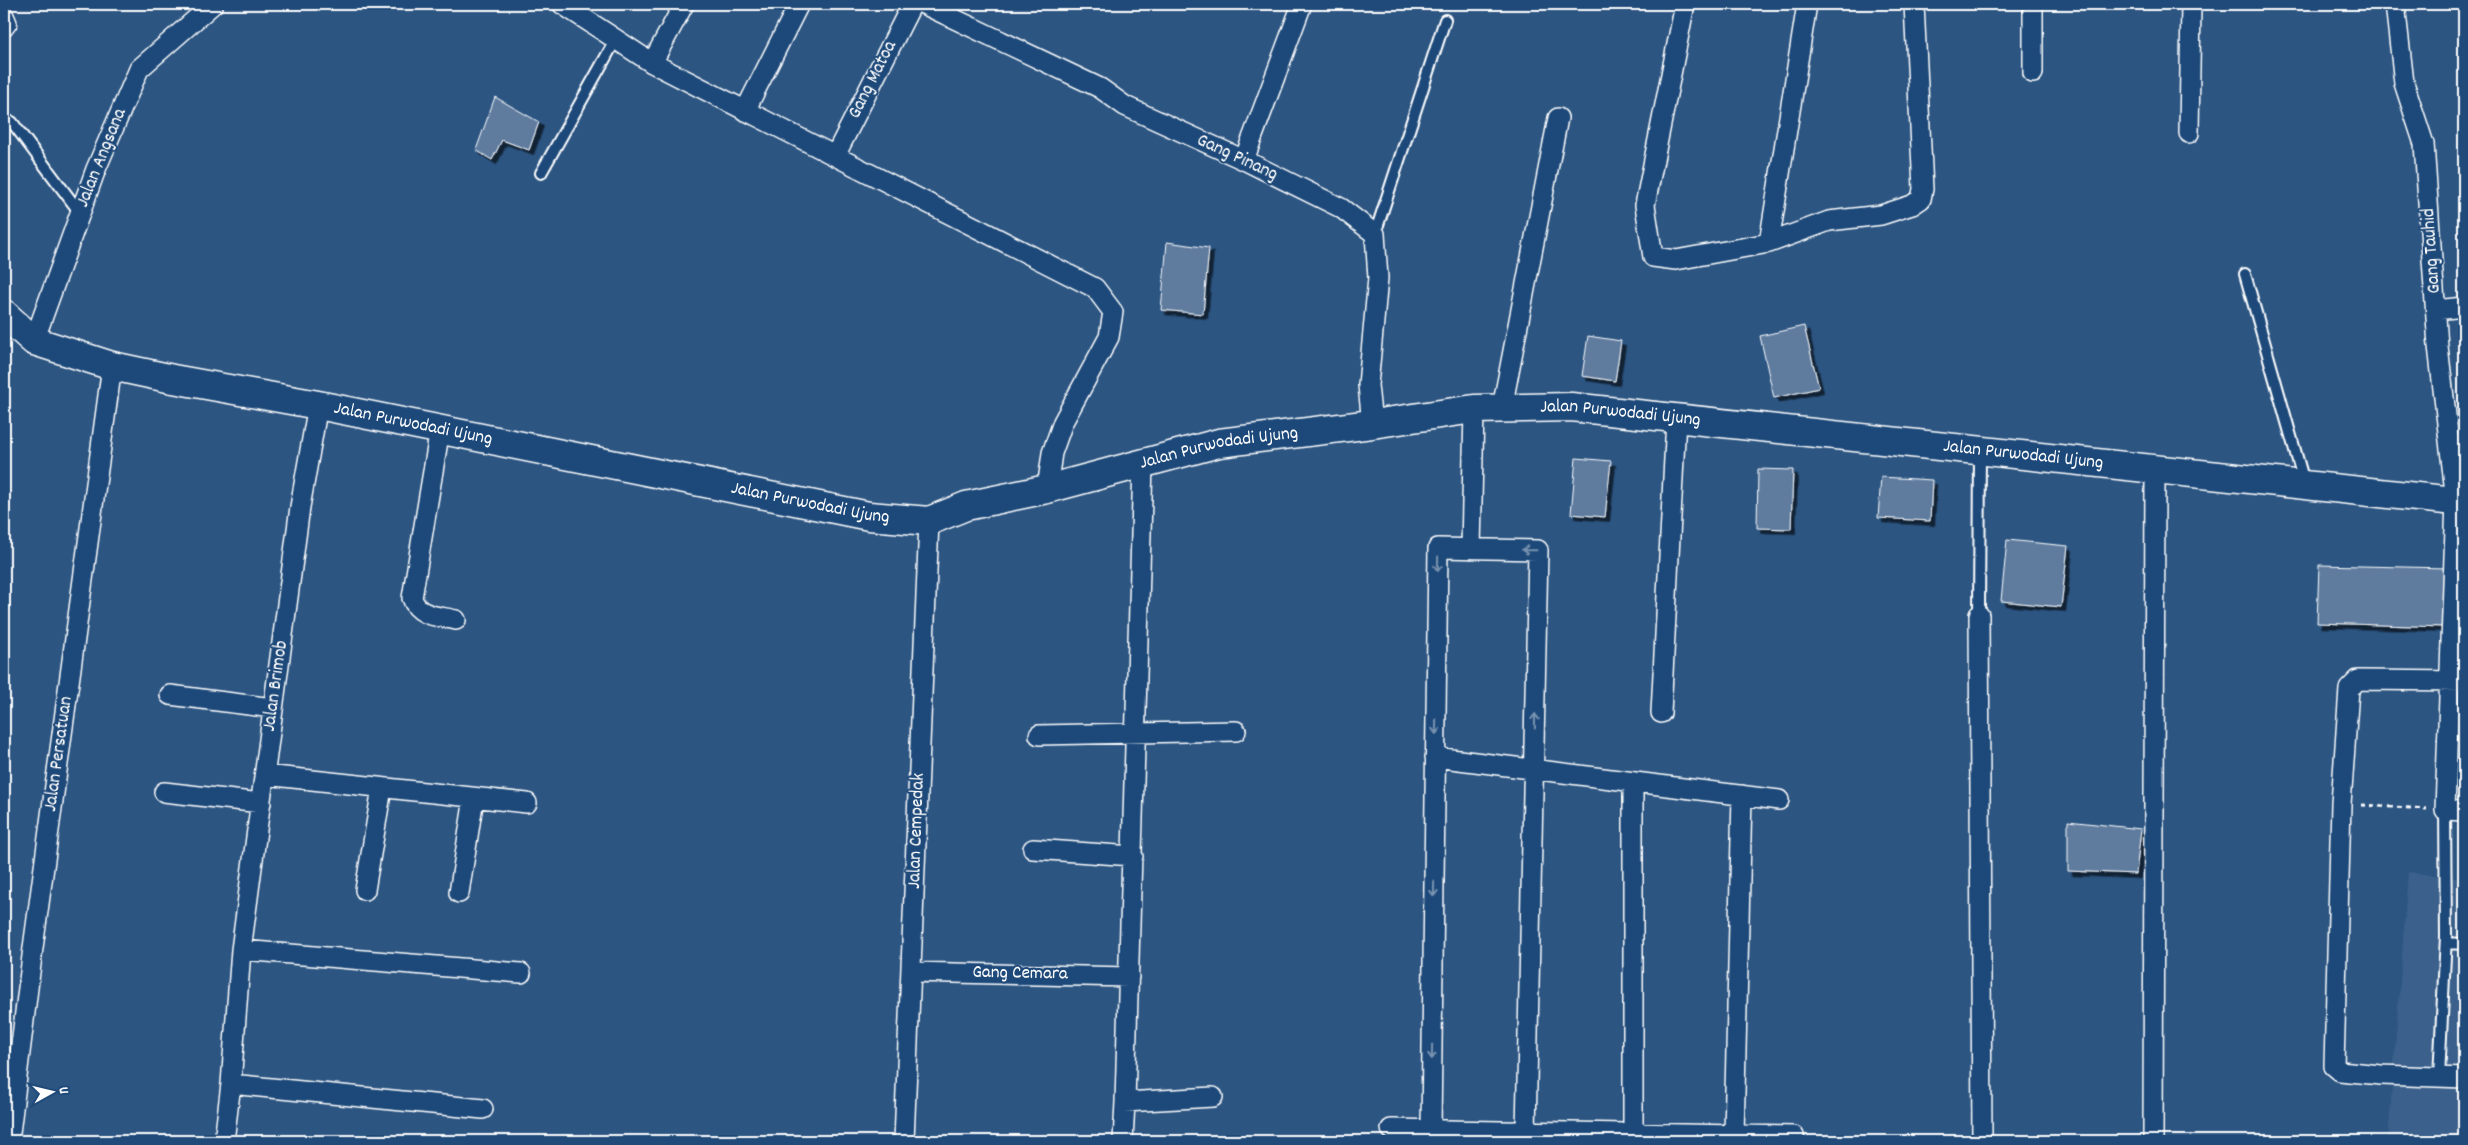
<svg xmlns="http://www.w3.org/2000/svg" width="2468" height="1145" font-family="Dekko,sans-serif">
<style>
.built{fill:#3b618b}
.building{fill:#5e7c9f;stroke:#fff;filter:url(#shadow)}
.lines{fill:none;stroke-linecap:round;stroke-linejoin:round}
.lane-casing{stroke:#fff;stroke-width:14}
.street-casing{stroke:#fff;stroke-width:22}
.secondary-casing{stroke:#fff;stroke-width:31}
.path{stroke:#fff;stroke-width:3;stroke-dasharray:5 4;stroke-linecap:butt}
.lane{stroke:#1f4a7a;stroke-width:10}
.street{stroke:#1f4a7a;stroke-width:19}
.secondary{stroke:#1f4a7a;stroke-width:28}
.oneway{stroke:#7992af}
.labels{text-anchor:middle;dominant-baseline:central;stroke-width:4;stroke-linejoin:round;paint-order:stroke}
.street-label{font-size:19px;fill:#fff;stroke:#1f4a7a}
</style>
<defs>
<filter id="shadow"><feDropShadow dx="4.5" dy="4.5" stdDeviation="0" flood-color="#0009"/></filter>
</defs>
<rect width="100%" height="100%" fill="#2c5582"/>
<filter id="ink" filterUnits="userSpaceOnUse"><feTurbulence type="fractalNoise" baseFrequency=".02" numOctaves="2"/><feDisplacementMap in="SourceGraphic" scale="10" xChannelSelector="R" yChannelSelector="G"/><feConvolveMatrix kernelMatrix="1 2 1 2 8 2 1 2 1" color-interpolation-filters="sRGB"/></filter>
<g filter="url(#ink)">
<path class="built" d="M2408 872 2464 879V1141H2388Z"/>
<path class="building" d="M495 97 539 122 529 150 502 140 492 160 476 150Z
M1167 242 1209 248 1203 314 1161 310Z
M1804 326 1819 388 1774 398 1760 336Z
M1588 336 1621 341 1615 381 1582 376Z
M1576 458 1611 461 1605 517 1571 514Z
M1758 469 1793 470 1791 529 1757 528Z
M1881 477 1932 480 1930 521 1878 518Z
M2007 540 2068 546 2061 607 2001 601Z
M2319 565 2447 568 2445 627 2317 623Z
M2068 821 2141 829 2136 874 2068 871Z"/>
<g class="lines">
<g class="lane-casing">
<path id="lane" d="M12 122 81 214
M541 173 616 39
M1375 234 1445 20
M2245 274 2304 482
M1979 615 1980 451
M2446 943 2464 944
M2439 1077 2446 936 2445 810"/>
</g>
<g class="street-casing">
<path id="street" d="M562 4 652 63 1095 288 1113 312 1109 337 1063 422 1052 453 1047 489
M923 4 1100 88 1125 106 1244 160 1341 208 1375 234 1378 278 1368 385 1372 424
M1685 4 1645 205 1653 257 1676 260 1769 243 1829 221 1881 215 1912 205 1921 199 1923 189 1914 4
M2033 4V73
M2395 4 2404 83 2424 144 2438 346 2456 501 2445 810 2464 811
M4 16 7 23 4 27
M652 63 684 4
M745 111 799 4
M2189 133 2191 4
M835 156 912 4
M1244 160 1302 4
M1769 243 1807 4
M2436 310 2464 307
M34 341 96 169 139 69 213 4
M318 405 300 507 241 950 231 1084 483 1109
M1502 408 1558 118
M440 429 412 598C418 617 439 616 456 620
M1143 463 1125 1102 1213 1097
M1471 549 1474 409
M1979 615 1982 1141
M2464 681 2358 680 2349 689 2341 804 2334 1066 2340 1071 2381 1075 2464 1078
M170 695 273 708
M1661 713 1676 419
M1039 735 1236 731
M1435 757 1779 800
M265 775 527 803
M164 792 261 803
M1033 849 1133 856
M365 890 382 788
M459 893 474 798
M241 950 521 973
M911 972 1129 977
M1391 1129 1794 1136
M1431 1130 1438 548 1538 550 1526 1132
M1633 1133V782
M1734 1135 1742 795
M9 1141 33 948 112 366
M224 1141 231 1084
M904 1141 929 521
M1123 1141 1125 1102
M2153 1141 2155 469"/>
</g>
<g class="secondary-casing">
<g id="secondary">
<path id="s1" d="M4 314 34 341 112 366 173 379 318 405 869 516 929 521 966 506 1047 489 1219 443 1372 424 1474 409 1571 407 2464 502"/>
</g>
</g>
<path class="path" d="M2361 805 2427 809"/>
<use href="#lane" class="lane"/>
<use href="#street" class="street"/>
<use href="#secondary" class="secondary"/>
</g>
<defs><path id="oneway-shaft" d="M-6 0H5M1.5-3L5.5 0L1.5 3" fill="none" stroke-width="1.6" stroke-linecap="round" stroke-linejoin="round" transform="scale(1.25)"/></defs>
<g class="oneway">
<use href="#oneway-shaft" transform="translate(1529 550) rotate(-179)"/>
<use href="#oneway-shaft" transform="translate(1438 564) rotate(91)"/>
<use href="#oneway-shaft" transform="translate(1535 721) rotate(-89)"/>
<use href="#oneway-shaft" transform="translate(1436 727) rotate(91)"/>
<use href="#oneway-shaft" transform="translate(1434 889) rotate(91)"/>
<use href="#oneway-shaft" transform="translate(1432 1052) rotate(91)"/>
</g>
</g>
<g class="labels">
<g class="street-label">
<text transform="translate(873 80) rotate(-63)">Gang Matoa</text>
<text transform="translate(102 158) rotate(-68)">Jalan Angsana</text>
<text transform="translate(1237 158) rotate(25)">Gang Pinang</text>
<text transform="translate(2432 251) rotate(-94)">Gang Tauhid</text>
<text stroke="none"><textPath href="#s1" startOffset="1659">Jalan Purwodadi Ujung</textPath></text>
<text stroke="none"><textPath href="#s1" startOffset="429">Jalan Purwodadi Ujung</textPath></text>
<text stroke="none"><textPath href="#s1" startOffset="1254">Jalan Purwodadi Ujung</textPath></text>
<text stroke="none"><textPath href="#s1" startOffset="2064">Jalan Purwodadi Ujung</textPath></text>
<text stroke="none"><textPath href="#s1" startOffset="834">Jalan Purwodadi Ujung</textPath></text>
<text transform="translate(276 686) rotate(-82)">Jalan Brimob</text>
<text transform="translate(59 754) rotate(-82)">Jalan Persatuan</text>
<text transform="translate(917 831) rotate(-88)">Jalan Cempedak</text>
<text transform="translate(1020 974) rotate(1)">Gang Cemara</text>
</g>
</g>
<rect width="2468" height="1145" fill="none" stroke="#1f4a7a" stroke-width="20"/>
<rect x="10" y="10" width="2448" height="1125" fill="none" stroke="#fff" stroke-width="2" filter="url(#ink)"/>
<g transform="translate(52 1092) rotate(82)" stroke="#1f4a7a" stroke-width="4" paint-order="stroke">
<path d="M0-4L9 19L0 12L-9 19Z" fill="#ffffff"/>
<text y="-8" font-size="14" font-weight="bold" text-anchor="middle" fill="#ffffff">U</text>
</g>
</svg>
